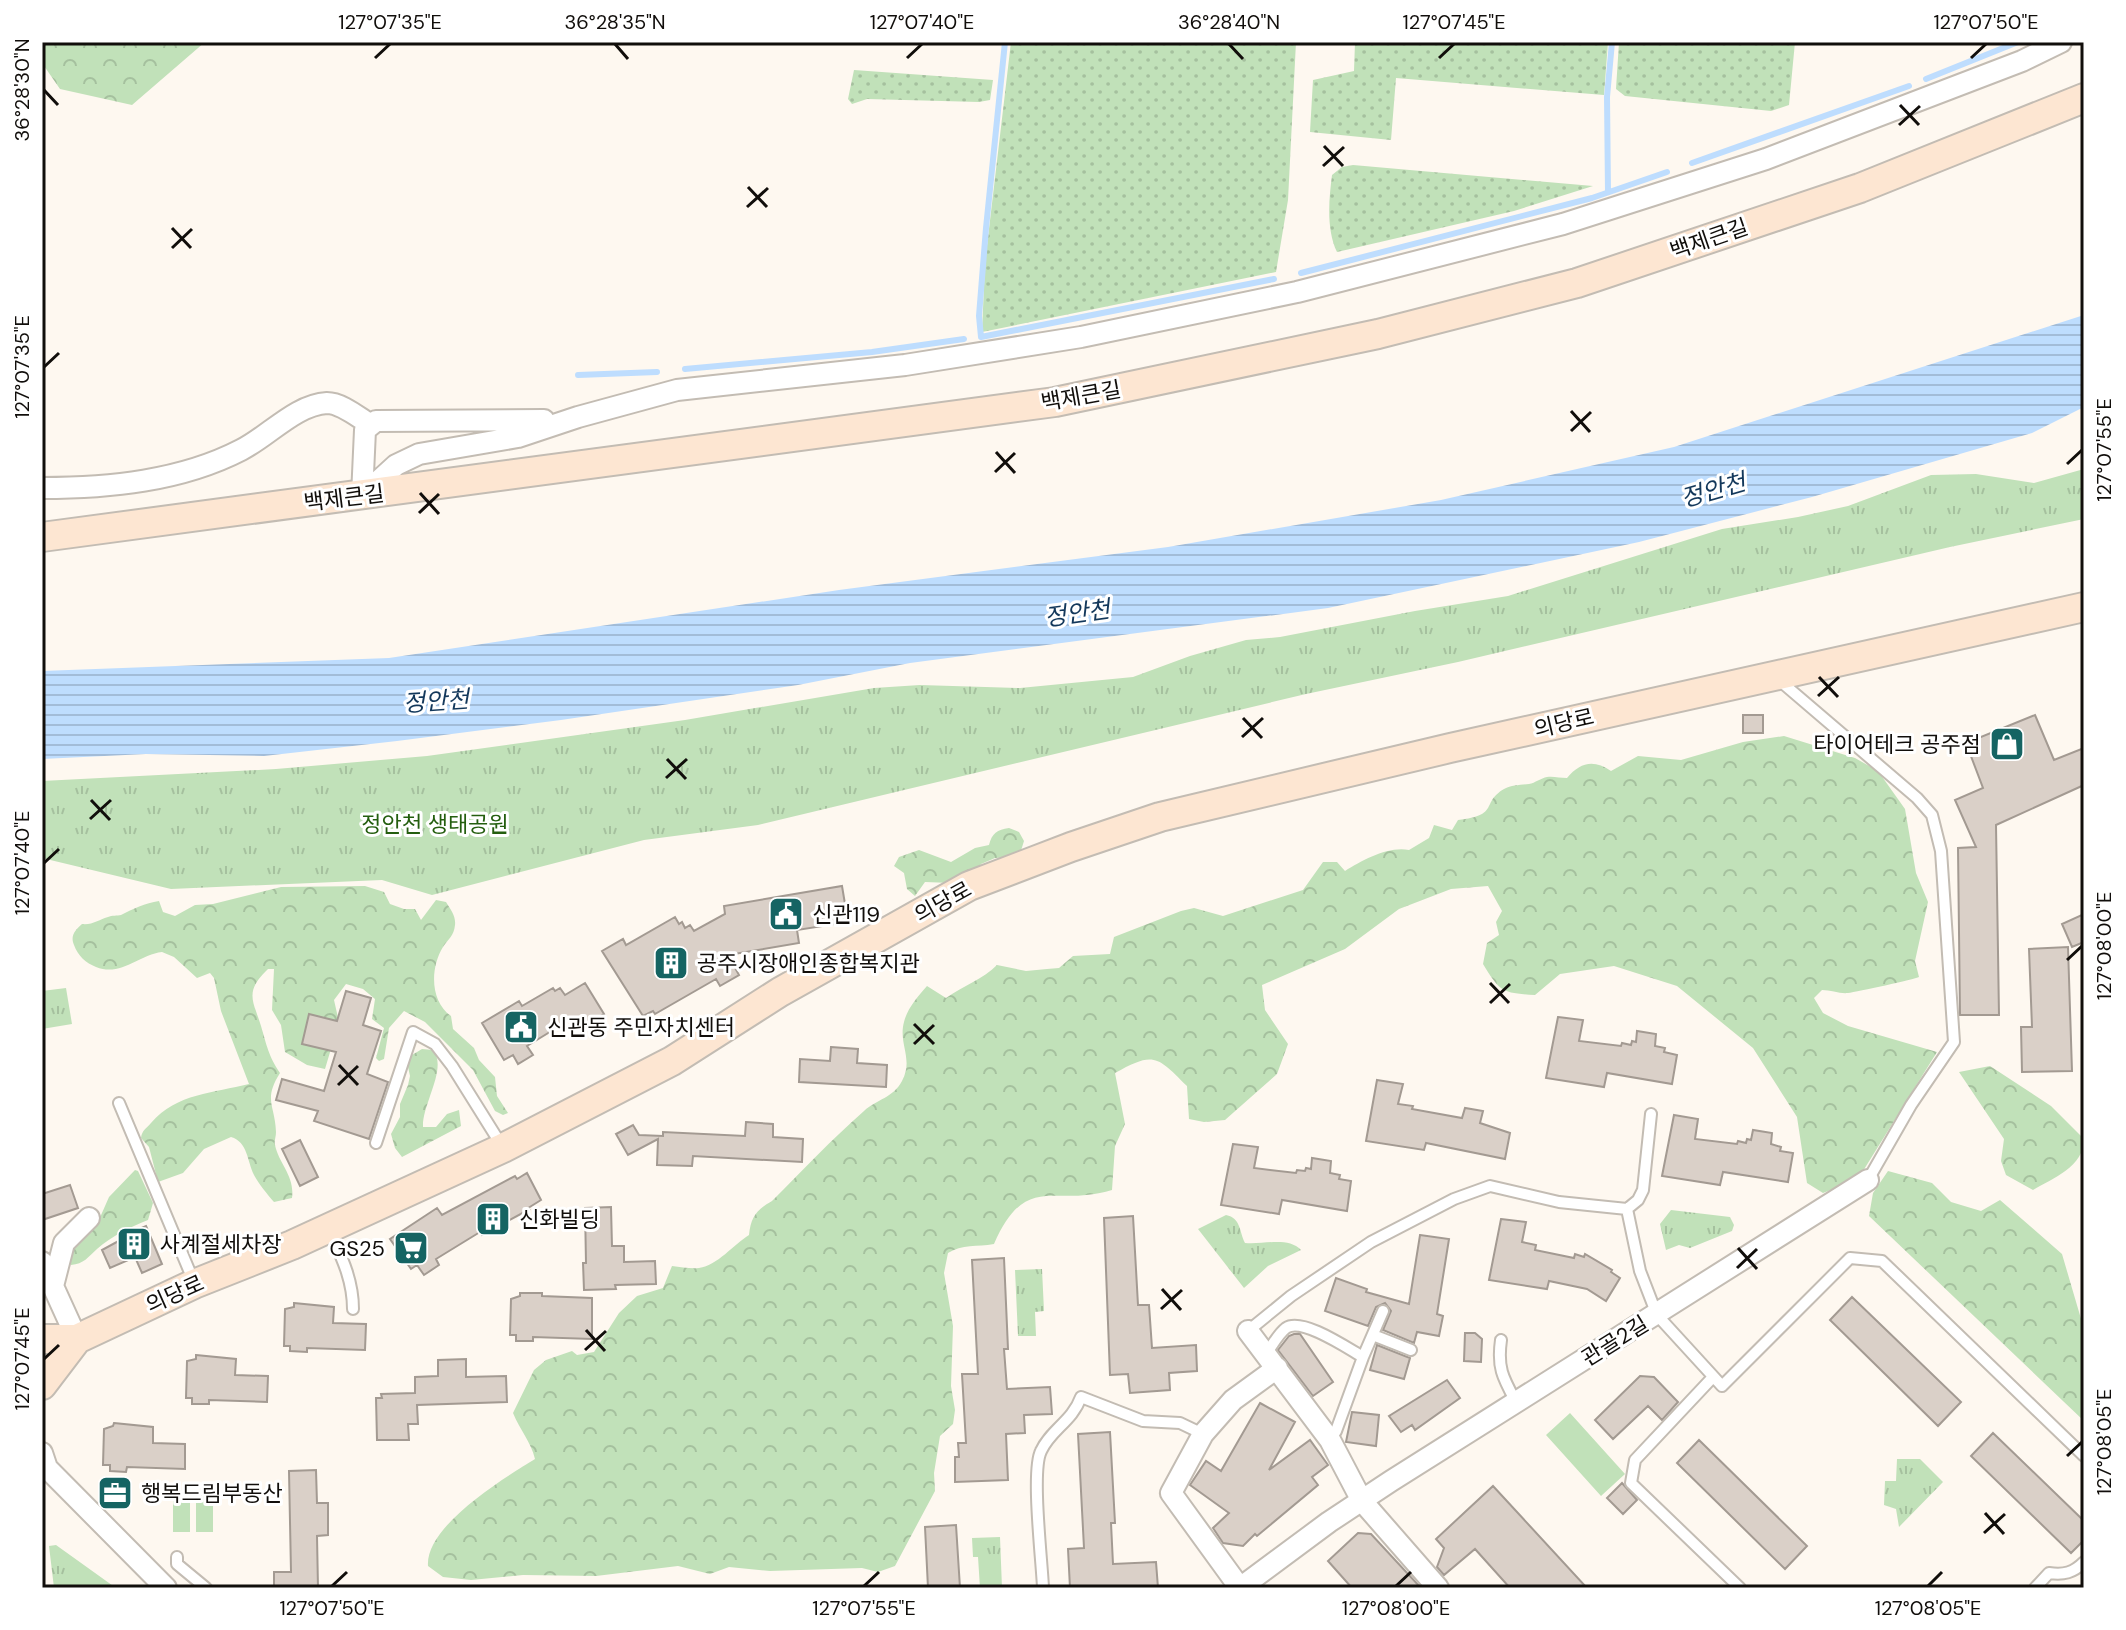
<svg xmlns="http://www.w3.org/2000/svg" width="2126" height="1630" font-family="'DM Sans','Noto Sans KR',sans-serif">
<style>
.grass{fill:url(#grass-dots)}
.forest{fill:url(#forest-crowns)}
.park{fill:url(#park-tufts)}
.garden{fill:#c1e1b9}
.water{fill:url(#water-rules)}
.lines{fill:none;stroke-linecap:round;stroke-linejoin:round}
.stream{stroke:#beddfe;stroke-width:6}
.building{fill:#dad0c8;stroke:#a39a92;stroke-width:2}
.lane-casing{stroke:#c3bcb3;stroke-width:14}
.street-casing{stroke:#c3bcb3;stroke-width:24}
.secondary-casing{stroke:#c3bcb3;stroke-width:32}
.lane{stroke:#fff;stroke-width:10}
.street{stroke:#fff;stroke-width:20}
.secondary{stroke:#fde6d2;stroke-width:28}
.ticks{fill:none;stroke:#110e0b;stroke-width:3}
.labels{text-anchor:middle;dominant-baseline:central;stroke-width:6;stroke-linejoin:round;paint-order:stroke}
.street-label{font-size:22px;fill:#110e0b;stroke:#fff}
.poi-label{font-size:22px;fill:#110e0b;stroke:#fff;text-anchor:start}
.park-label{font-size:22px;fill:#245e0f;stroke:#fff}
.water-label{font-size:24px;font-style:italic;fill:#13385b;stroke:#fff}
.neatline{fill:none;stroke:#110e0b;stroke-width:3}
.ticks-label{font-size:20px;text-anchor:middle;fill:#110e0b}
</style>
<defs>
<pattern id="grass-dots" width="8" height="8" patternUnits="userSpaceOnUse" patternTransform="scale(2)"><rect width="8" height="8" fill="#c1e1b9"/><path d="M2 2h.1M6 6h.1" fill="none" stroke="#a5c09e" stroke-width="1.8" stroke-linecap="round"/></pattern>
<pattern id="forest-crowns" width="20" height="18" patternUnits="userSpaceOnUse" patternTransform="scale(2)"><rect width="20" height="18" fill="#c1e1b9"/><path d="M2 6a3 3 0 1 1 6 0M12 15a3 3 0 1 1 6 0" fill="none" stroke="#a5c09e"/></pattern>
<pattern id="park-tufts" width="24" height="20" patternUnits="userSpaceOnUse" patternTransform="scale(2)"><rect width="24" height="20" fill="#c1e1b9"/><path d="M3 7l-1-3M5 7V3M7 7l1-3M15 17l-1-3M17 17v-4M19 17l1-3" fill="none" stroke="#a5c09e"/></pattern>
<pattern id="water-rules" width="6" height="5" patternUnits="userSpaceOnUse" patternTransform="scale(2)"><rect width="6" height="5" fill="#beddfe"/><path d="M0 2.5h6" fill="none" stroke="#a2bcd8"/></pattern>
</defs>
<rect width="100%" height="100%" fill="#fef8f0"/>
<path class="grass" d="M1011 42H1296L1288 200 1276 272 982 332 985 263Z
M1355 42H1608L1604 95 1396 78 1391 140 1310 132 1313 80 1354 71Z
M1619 42H1795L1789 105 1771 111 1625 96 1616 89Z
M854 70 993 80 990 100 979 102 867 99 852 104 848 99Z
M1353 165 1593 186 1514 211 1337 252C1326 229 1329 199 1332 175L1342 167Z"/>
<path class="forest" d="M42 42H205L132 105 60 89 42 63Z
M1784 736 1855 758 1878 771 1905 809 1916 873 1928 902 1915 961 1919 977C1915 979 1857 992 1848 993 1840 994 1831 990 1822 990L1814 998 1823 1013 1848 1026 1937 1052 1858 1179 1823 1193 1807 1183 1797 1117 1753 1048 1677 986 1614 966 1560 974 1535 995C1502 993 1500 992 1483 964L1487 943 1499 935 1496 922 1502 911 1488 886 1451 889 1399 909 1345 949 1262 985 1265 1010 1288 1044 1277 1074 1225 1120 1204 1122 1189 1119 1187 1086C1157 1056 1154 1051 1115 1073L1125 1124 1115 1146 1112 1190C1054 1208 1026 1171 994 1244 977 1247 962 1244 948 1253L944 1273 953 1326 951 1386 955 1410 953 1424 940 1436 934 1473 935 1491 895 1566 878 1572 862 1568 770 1571 729 1567 710 1574 678 1566 596 1576 523 1575 471 1580 443 1577 428 1566C425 1526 504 1478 535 1459 531 1442 520 1430 513 1413L534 1370 546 1360 572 1351 577 1355 594 1352 619 1313 637 1296 663 1288 672 1266C681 1267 691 1269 699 1268 718 1265 733 1245 749 1235 751 1217 756 1210 772 1201 802 1171 832 1139 864 1111 877 1099 893 1098 902 1081 914 1059 898 1044 904 1022 907 1009 918 996 927 986L946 998C963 986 983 979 997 965L1026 971 1047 969 1059 968 1073 956 1110 954 1114 937 1181 911 1194 908 1223 916 1303 890 1323 862H1337L1345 871C1363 860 1388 846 1409 850L1429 838 1434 825 1452 830 1458 820C1501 815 1480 803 1504 789 1512 785 1520 785 1529 784 1535 783 1541 778 1547 777 1553 776 1560 778 1567 778 1580 762 1594 759 1611 771L1638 756 1681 760 1743 742Z
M1009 828 1019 832 1024 841 1019 857 995 858 981 864 978 869 968 871 951 883 925 882 915 896 907 889 904 873 894 866 899 857 919 850 951 862 975 848 989 845C992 833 997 830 1009 828Z
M365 886 384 892 390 904 404 909H415L421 920 436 900 446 902C451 910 456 916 455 925 454 936 448 939 443 947 430 968 430 1001 451 1016L453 1029 474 1048 479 1060 495 1077 497 1096 508 1113 503 1115 495 1111 473 1070 425 1022 404 1011 389 1028 384 1059 379 1061 376 1058 384 1028 372 1019 375 999 363 989 346 984 334 1000 339 1022 325 1069 307 1065 285 1052 281 1025 272 1010 274 969H268C244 992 253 1000 261 1026 267 1046 268 1055 280 1073 263 1100 275 1105 276 1132 276 1137 274 1141 275 1145 279 1164 295 1176 292 1198L274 1202C267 1194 259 1184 254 1175 247 1161 248 1142 231 1137L204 1149 183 1173 158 1182 149 1147 141 1138C142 1130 146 1129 151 1123 177 1093 214 1093 249 1084L221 1011 214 978 210 973 197 978 174 957 162 952C138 955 121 977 96 967 86 963 78 956 74 945 70 936 75 930 82 924 93 925 98 920 108 917 112 915 117 916 121 915 133 909 145 903 159 901L163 912 175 916 195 905 213 904 281 887Z
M422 1049 433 1050C448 1068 422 1104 423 1127H436L447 1114 459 1110 461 1126 402 1157 395 1148 391 1134 400 1117V1104L408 1085 410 1076 408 1067 412 1055Z
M1990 1066 2051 1106 2084 1139C2084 1167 2053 1178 2033 1190L2006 1175 2001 1161 2004 1139 1959 1072Z
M135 1170 138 1171 153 1203 148 1220C130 1227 112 1236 97 1249 88 1257 84 1264 71 1265L70 1256 80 1239 98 1222 109 1197Z
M1888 1171 1932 1183 1951 1202 1981 1211 2000 1200 2062 1254 2084 1329V1421L1869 1216 1873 1193Z"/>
<path class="park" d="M2084 469V519L1950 547 1458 662 1306 694 758 825 644 840 432 895 382 880 171 889 42 858V781L276 769 427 756 685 720 874 688 920 685 1020 688 1133 677 1190 656 1246 640 1280 637 1415 611 1508 596 1722 529 1798 517 1848 506 1931 475 1976 474 2034 483Z
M66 988 72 1024 42 1029V991Z
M1671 1210 1730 1217 1734 1225 1732 1231 1690 1248 1679 1245 1666 1250 1660 1224Z
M1226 1215C1241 1218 1239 1231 1245 1243 1263 1245 1288 1236 1301 1250L1268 1266 1244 1288 1198 1229Z
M1042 1269 1044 1311 1035 1312 1036 1336H1018L1015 1270Z
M1897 1459H1920L1943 1482 1899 1527 1896 1509 1884 1505 1885 1481H1896Z
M1000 1537 1002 1588H980L978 1557H973L972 1538Z
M56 1545 116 1588H117H54L49 1546Z"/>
<path class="garden" d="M1570 1413 1625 1474 1601 1496 1546 1435Z
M173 1493H190V1532H173Z
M196 1493H213V1532H196Z"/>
<path class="water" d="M2084 315V407L2032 433 1812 497 1639 542 1328 608 910 663 798 685 561 720 397 741 264 756 146 754 42 759V671L389 658 839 590 1168 547 1441 500 1674 447Z"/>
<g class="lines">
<path class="stream" d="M1005 42 986 228 979 316 981 337 1274 279
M1926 79 2018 42
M1692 163 1909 86
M1608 192 1607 97 1612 42
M1301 273 1592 198 1667 172
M685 369 872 352 964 339
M578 375 657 372"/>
</g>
<path class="building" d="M1743 715H1763V733H1743Z
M2035 715 2054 760 2084 748V785L1996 825 1999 1015H1960L1958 848 1976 847 1955 800 1983 788 1966 743Z
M842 886 848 922 797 930 799 943 728 955 739 975 720 986 716 979 655 1014 653 1011 643 1016 602 951 623 939 626 945 675 917 679 924 682 922 685 928 690 925 694 931 725 914 724 906Z
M2084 914V942L2072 947 2062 924Z
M2068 947 2072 1071 2022 1072 2021 1027H2032L2029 949Z
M585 983 604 1014 578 1030 571 1019 527 1046 533 1055 518 1064 513 1055 504 1060 482 1023 519 1001 522 1006 553 988 555 991 560 988 565 995Z
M346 991 371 998 363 1025 381 1031 367 1074 388 1082 369 1139 314 1121 318 1111 276 1100 282 1079 324 1091 336 1052 302 1044 309 1014 337 1021Z
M1558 1017 1583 1020 1579 1041 1621 1046 1622 1043 1631 1045 1632 1041 1636 1042 1637 1031 1656 1034 1655 1046 1665 1048 1664 1052 1677 1055 1672 1084 1607 1073 1604 1087 1546 1078Z
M831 1047 858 1049 857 1063 887 1065 886 1087 799 1082 800 1059 830 1061Z
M1377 1080 1403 1084 1398 1104 1413 1106 1412 1109 1462 1118 1465 1108 1483 1111 1480 1123 1510 1133 1505 1159 1426 1143 1424 1150 1366 1141Z
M1674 1115 1698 1119 1695 1139 1737 1144 1738 1141 1746 1143 1747 1139 1751 1140 1753 1130 1772 1133 1771 1144 1781 1147 1780 1151 1793 1153 1788 1182 1723 1172 1720 1185 1662 1176Z
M746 1122 773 1124V1137L803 1139 802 1162 693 1156 692 1166 657 1165 658 1139 628 1155 616 1134 633 1125 639 1135 663 1136V1132L745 1136Z
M300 1140 318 1177 300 1186 282 1149Z
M1233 1144 1258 1147 1254 1168 1296 1173 1297 1170 1305 1171 1306 1168 1311 1169 1312 1158 1331 1161 1330 1173 1340 1175 1339 1179 1351 1181 1347 1211 1282 1200 1279 1214 1221 1205Z
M527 1173 541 1200 525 1210 530 1209 482 1235 480 1232 436 1259 439 1265 424 1275 417 1265 411 1269 390 1239 437 1208 442 1215 515 1176 517 1179Z
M70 1185 78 1208 42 1220V1194Z
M611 1207 612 1246H624V1262L655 1261 656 1284 615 1285 616 1289 584 1290 583 1263H586L585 1208Z
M1133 1216 1138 1305H1149L1152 1348 1196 1345 1197 1371 1169 1373 1170 1390 1130 1393 1128 1374 1110 1375 1104 1218Z
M1501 1219 1526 1222 1522 1242 1536 1245 1535 1250 1574 1258 1575 1254 1584 1257 1585 1254 1612 1270 1611 1272 1620 1278 1606 1301 1587 1289 1549 1281 1547 1289 1489 1280Z
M146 1226 162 1264 142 1273 135 1257 110 1268 102 1250 126 1237 125 1235Z
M1420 1235 1449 1239 1437 1314 1443 1316 1439 1336 1417 1332 1414 1343 1383 1330 1391 1311 1385 1303 1376 1307 1368 1326 1325 1311 1336 1278 1367 1289 1366 1292 1409 1304Z
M1004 1258 1008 1349H1004L1007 1389 1050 1387 1052 1414 1024 1415 1025 1433 1006 1434 1008 1480 955 1482V1457H959L958 1443H966L962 1374H978L972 1260Z
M520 1293H542V1296L592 1298V1339L533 1337V1341H516V1335H510L511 1299 520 1296Z
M1852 1297 1961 1402 1938 1426 1830 1320Z
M294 1303 334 1307 333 1323 366 1324 365 1350 307 1348V1352L290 1351V1346H284L285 1309 294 1307Z
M1465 1333H1475L1482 1339 1481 1362 1464 1361Z
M1294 1334H1300L1333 1382 1313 1396 1278 1350 1289 1336Z
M1377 1345 1410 1358 1404 1379 1370 1370Z
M196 1355 236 1359 235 1375 268 1376 267 1402 209 1400V1404H192V1398H186L187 1361 196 1359Z
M466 1359V1377L506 1376 507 1402 417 1405 418 1424H408L409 1440H377L376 1398H382L381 1394 415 1393V1377L438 1376V1360Z
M1640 1376 1654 1377 1678 1402 1662 1420 1648 1406 1613 1439 1595 1420Z
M1447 1380 1460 1398 1415 1430 1412 1425 1401 1432 1389 1416Z
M1260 1403 1295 1422 1269 1470 1310 1440 1328 1465 1312 1477 1318 1485 1257 1536 1255 1534 1243 1546 1223 1543 1213 1528 1229 1513 1190 1485 1206 1461 1221 1471Z
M1352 1412 1379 1415 1376 1446 1346 1442Z
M114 1423 153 1427V1443L185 1444V1469L127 1467 126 1472 110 1471V1465H103L104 1429 113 1426Z
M1110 1432 1115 1523H1111L1113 1564 1156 1562 1158 1588H1070L1068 1549 1084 1548 1078 1434Z
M1993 1433 2084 1521V1540L2071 1553 1971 1456Z
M1699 1440 1807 1546 1785 1569 1677 1463Z
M316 1470 317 1503H328V1535L317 1536 318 1588H274V1572H291L289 1471Z
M1622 1483 1637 1500 1623 1514 1607 1498Z
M1493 1486 1587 1588H1510L1475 1549 1444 1575 1437 1567 1444 1548 1436 1539Z
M956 1525 960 1588H928L925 1527Z
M1358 1533 1371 1534 1421 1588H1352L1328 1561Z"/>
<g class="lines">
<g class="lane-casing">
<path id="lane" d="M1779 680 1917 798 1932 815 1941 851 1954 1042 1911 1105 1868 1180
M119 1103 194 1282
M376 1143 413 1032 435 1044 452 1066 502 1146
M1627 1209 1640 1271 1657 1315 1722 1386 1850 1258 1882 1261 2084 1456
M329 1229C341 1256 353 1279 353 1309
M1248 1331 1291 1296 1371 1242 1454 1199 1490 1186 1559 1202 1627 1209 1638 1200 1643 1190 1651 1114
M1373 1335 1411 1350
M1501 1340C1497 1368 1503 1378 1516 1402
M1266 1354C1272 1346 1278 1334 1286 1328 1302 1317 1347 1348 1363 1357L1336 1431 1330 1440
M1363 1357 1383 1311
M1713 1377 1635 1460 1631 1483 1740 1588
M177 1557V1564L206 1588
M1043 1588C1042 1561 1031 1471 1041 1451 1051 1429 1072 1422 1081 1397L1143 1421 1180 1423 1203 1434
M2035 1588 2049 1573C2064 1575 2073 1573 2084 1562"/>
</g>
<g class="street-casing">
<path id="street" d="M42 488C109 488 181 481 241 450 269 436 295 405 327 403 342 403 359 418 371 425
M362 496 396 465 419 454 518 437 578 417 677 390 905 365 1081 337 1297 292 1563 224 1766 159 2022 61 2061 42
M362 496 365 430 376 421 544 420
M42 1262 77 1339
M53 1286 64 1243 89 1218
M1248 1331 1330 1440 1362 1501 1438 1588
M42 1453 47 1468 166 1588
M1240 1588 1329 1522 1391 1481 1868 1180
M1240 1588 1171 1493 1203 1434 1233 1400 1277 1368"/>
</g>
<g class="secondary-casing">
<path id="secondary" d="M42 537 1055 402 1378 334 1577 283 1860 188 2084 98
M42 1339H77L194 1284 292 1245 503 1148 672 1061 780 992 969 886 1071 847 1160 817 1450 748 2084 607
M42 1385 77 1339"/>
</g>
<use href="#lane" class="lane"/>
<use href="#street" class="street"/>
<use href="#secondary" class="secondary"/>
</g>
<path class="ticks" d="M615 44 628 59M1229 44 1243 59M375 58 390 44M907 58 922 44M1439 58 1454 44M1971 58 1986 44M44 90 58 105M1900 105 1919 125M1899 125 1920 106M1324 146 1343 166M1323 166 1344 147M748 187 767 207M747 207 768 188M172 228 191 248M172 248 192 229M44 367 59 353M1571 411 1590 432M1571 431 1591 412M996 452 1015 473M2067 464 2082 450M995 472 1015 453M420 493 439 514M419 513 439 494M1819 677 1838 697M1818 696 1839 677M1243 718 1262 738M1242 737 1263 718M667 759 686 779M666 778 687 759M91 800 110 820M90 819 111 800M44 863 59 849M2067 960 2082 946M1490 983 1509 1003M1490 1003 1510 984M914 1024 934 1044M914 1044 934 1025M339 1065 358 1085M338 1085 358 1066M1738 1248 1757 1269M1737 1268 1757 1249M1162 1289 1181 1310M1161 1309 1182 1290M586 1330 605 1351M585 1350 606 1331M44 1359 59 1345M2067 1456 2082 1442M1985 1513 2004 1534M1984 1533 2005 1514M332 1586 347 1572M864 1586 879 1572M1396 1586 1411 1572M1928 1586 1942 1572"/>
<defs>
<g id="shop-square" transform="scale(1.8)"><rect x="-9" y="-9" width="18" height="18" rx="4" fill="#156463" stroke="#fff"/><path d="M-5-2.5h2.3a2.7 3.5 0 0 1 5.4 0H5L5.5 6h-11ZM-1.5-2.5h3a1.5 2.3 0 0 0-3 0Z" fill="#fff"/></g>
<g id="civic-square" transform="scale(1.8)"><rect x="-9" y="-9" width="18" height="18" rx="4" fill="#156463" stroke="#fff"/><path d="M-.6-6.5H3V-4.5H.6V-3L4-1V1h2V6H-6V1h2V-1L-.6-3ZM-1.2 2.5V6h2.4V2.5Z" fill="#fff"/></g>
<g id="building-square" transform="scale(1.8)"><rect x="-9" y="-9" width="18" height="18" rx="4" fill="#156463" stroke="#fff"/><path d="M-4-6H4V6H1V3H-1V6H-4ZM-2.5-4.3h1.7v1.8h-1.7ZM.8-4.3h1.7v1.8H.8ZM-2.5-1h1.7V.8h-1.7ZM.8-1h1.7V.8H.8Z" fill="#fff"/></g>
<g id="supermarket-square" transform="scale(1.8)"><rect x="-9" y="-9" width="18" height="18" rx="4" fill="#156463" stroke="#fff"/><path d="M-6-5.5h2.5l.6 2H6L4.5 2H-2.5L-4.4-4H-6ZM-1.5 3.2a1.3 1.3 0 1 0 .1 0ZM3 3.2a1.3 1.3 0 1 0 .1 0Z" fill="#fff"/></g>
<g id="office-square" transform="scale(1.8)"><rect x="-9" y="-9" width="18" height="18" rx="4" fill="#156463" stroke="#fff"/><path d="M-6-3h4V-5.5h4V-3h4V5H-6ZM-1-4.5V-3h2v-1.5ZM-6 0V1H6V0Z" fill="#fff"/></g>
</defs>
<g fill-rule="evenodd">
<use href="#shop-square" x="2007" y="744"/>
<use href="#civic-square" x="786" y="914"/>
<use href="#building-square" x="671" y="963"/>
<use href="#civic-square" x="521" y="1027"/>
<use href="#building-square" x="493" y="1219"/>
<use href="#building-square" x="134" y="1244"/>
<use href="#supermarket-square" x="411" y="1248"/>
<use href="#office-square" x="115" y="1493"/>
</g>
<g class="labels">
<g class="street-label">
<text transform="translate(1709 239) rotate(-19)">백제큰길</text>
<text transform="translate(1081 396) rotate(-10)">백제큰길</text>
<text transform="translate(344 498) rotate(-7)">백제큰길</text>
<text transform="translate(1564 723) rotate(-13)">의당로</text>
<text transform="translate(943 902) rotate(-29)">의당로</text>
<text transform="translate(175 1294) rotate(-24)">의당로</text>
<text transform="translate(1615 1341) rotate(-32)">관골2길</text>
</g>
<g class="poi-label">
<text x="1981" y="744" text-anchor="end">타이어테크 공주점</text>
<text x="812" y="914">신관119</text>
<text x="697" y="963">공주시장애인종합복지관</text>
<text x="547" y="1027">신관동 주민자치센터</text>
<text x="519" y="1219">신화빌딩</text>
<text x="160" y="1244">사계절세차장</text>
<text x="385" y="1248" text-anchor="end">GS25</text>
<text x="141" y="1493">행복드림부동산</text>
</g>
<g class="park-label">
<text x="435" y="824">정안천 생태공원</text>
</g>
<g class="water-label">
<text transform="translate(1713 490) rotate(-16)">정안천</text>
<text transform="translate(1077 613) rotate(-8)">정안천</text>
<text transform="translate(436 701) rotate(-4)">정안천</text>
</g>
</g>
<rect width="2126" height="1630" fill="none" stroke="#ffffff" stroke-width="88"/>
<rect x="44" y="44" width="2038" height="1542" class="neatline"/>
<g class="ticks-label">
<text x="390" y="29">127°07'35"E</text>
<text x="615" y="29">36°28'35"N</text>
<text x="922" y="29">127°07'40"E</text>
<text x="1229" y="29">36°28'40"N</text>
<text x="1454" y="29">127°07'45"E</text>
<text x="1986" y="29">127°07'50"E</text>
<text transform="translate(22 90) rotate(-90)" y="7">36°28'30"N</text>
<text transform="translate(22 367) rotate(-90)" y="7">127°07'35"E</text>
<text transform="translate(2104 450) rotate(-90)" y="7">127°07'55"E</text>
<text transform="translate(22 863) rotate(-90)" y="7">127°07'40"E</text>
<text transform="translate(2104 946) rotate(-90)" y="7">127°08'00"E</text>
<text transform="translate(22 1359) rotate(-90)" y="7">127°07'45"E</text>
<text transform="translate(2104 1442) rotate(-90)" y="7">127°08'05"E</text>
<text x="332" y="1615">127°07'50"E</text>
<text x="864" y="1615">127°07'55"E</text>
<text x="1396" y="1615">127°08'00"E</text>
<text x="1928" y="1615">127°08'05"E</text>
</g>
</svg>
